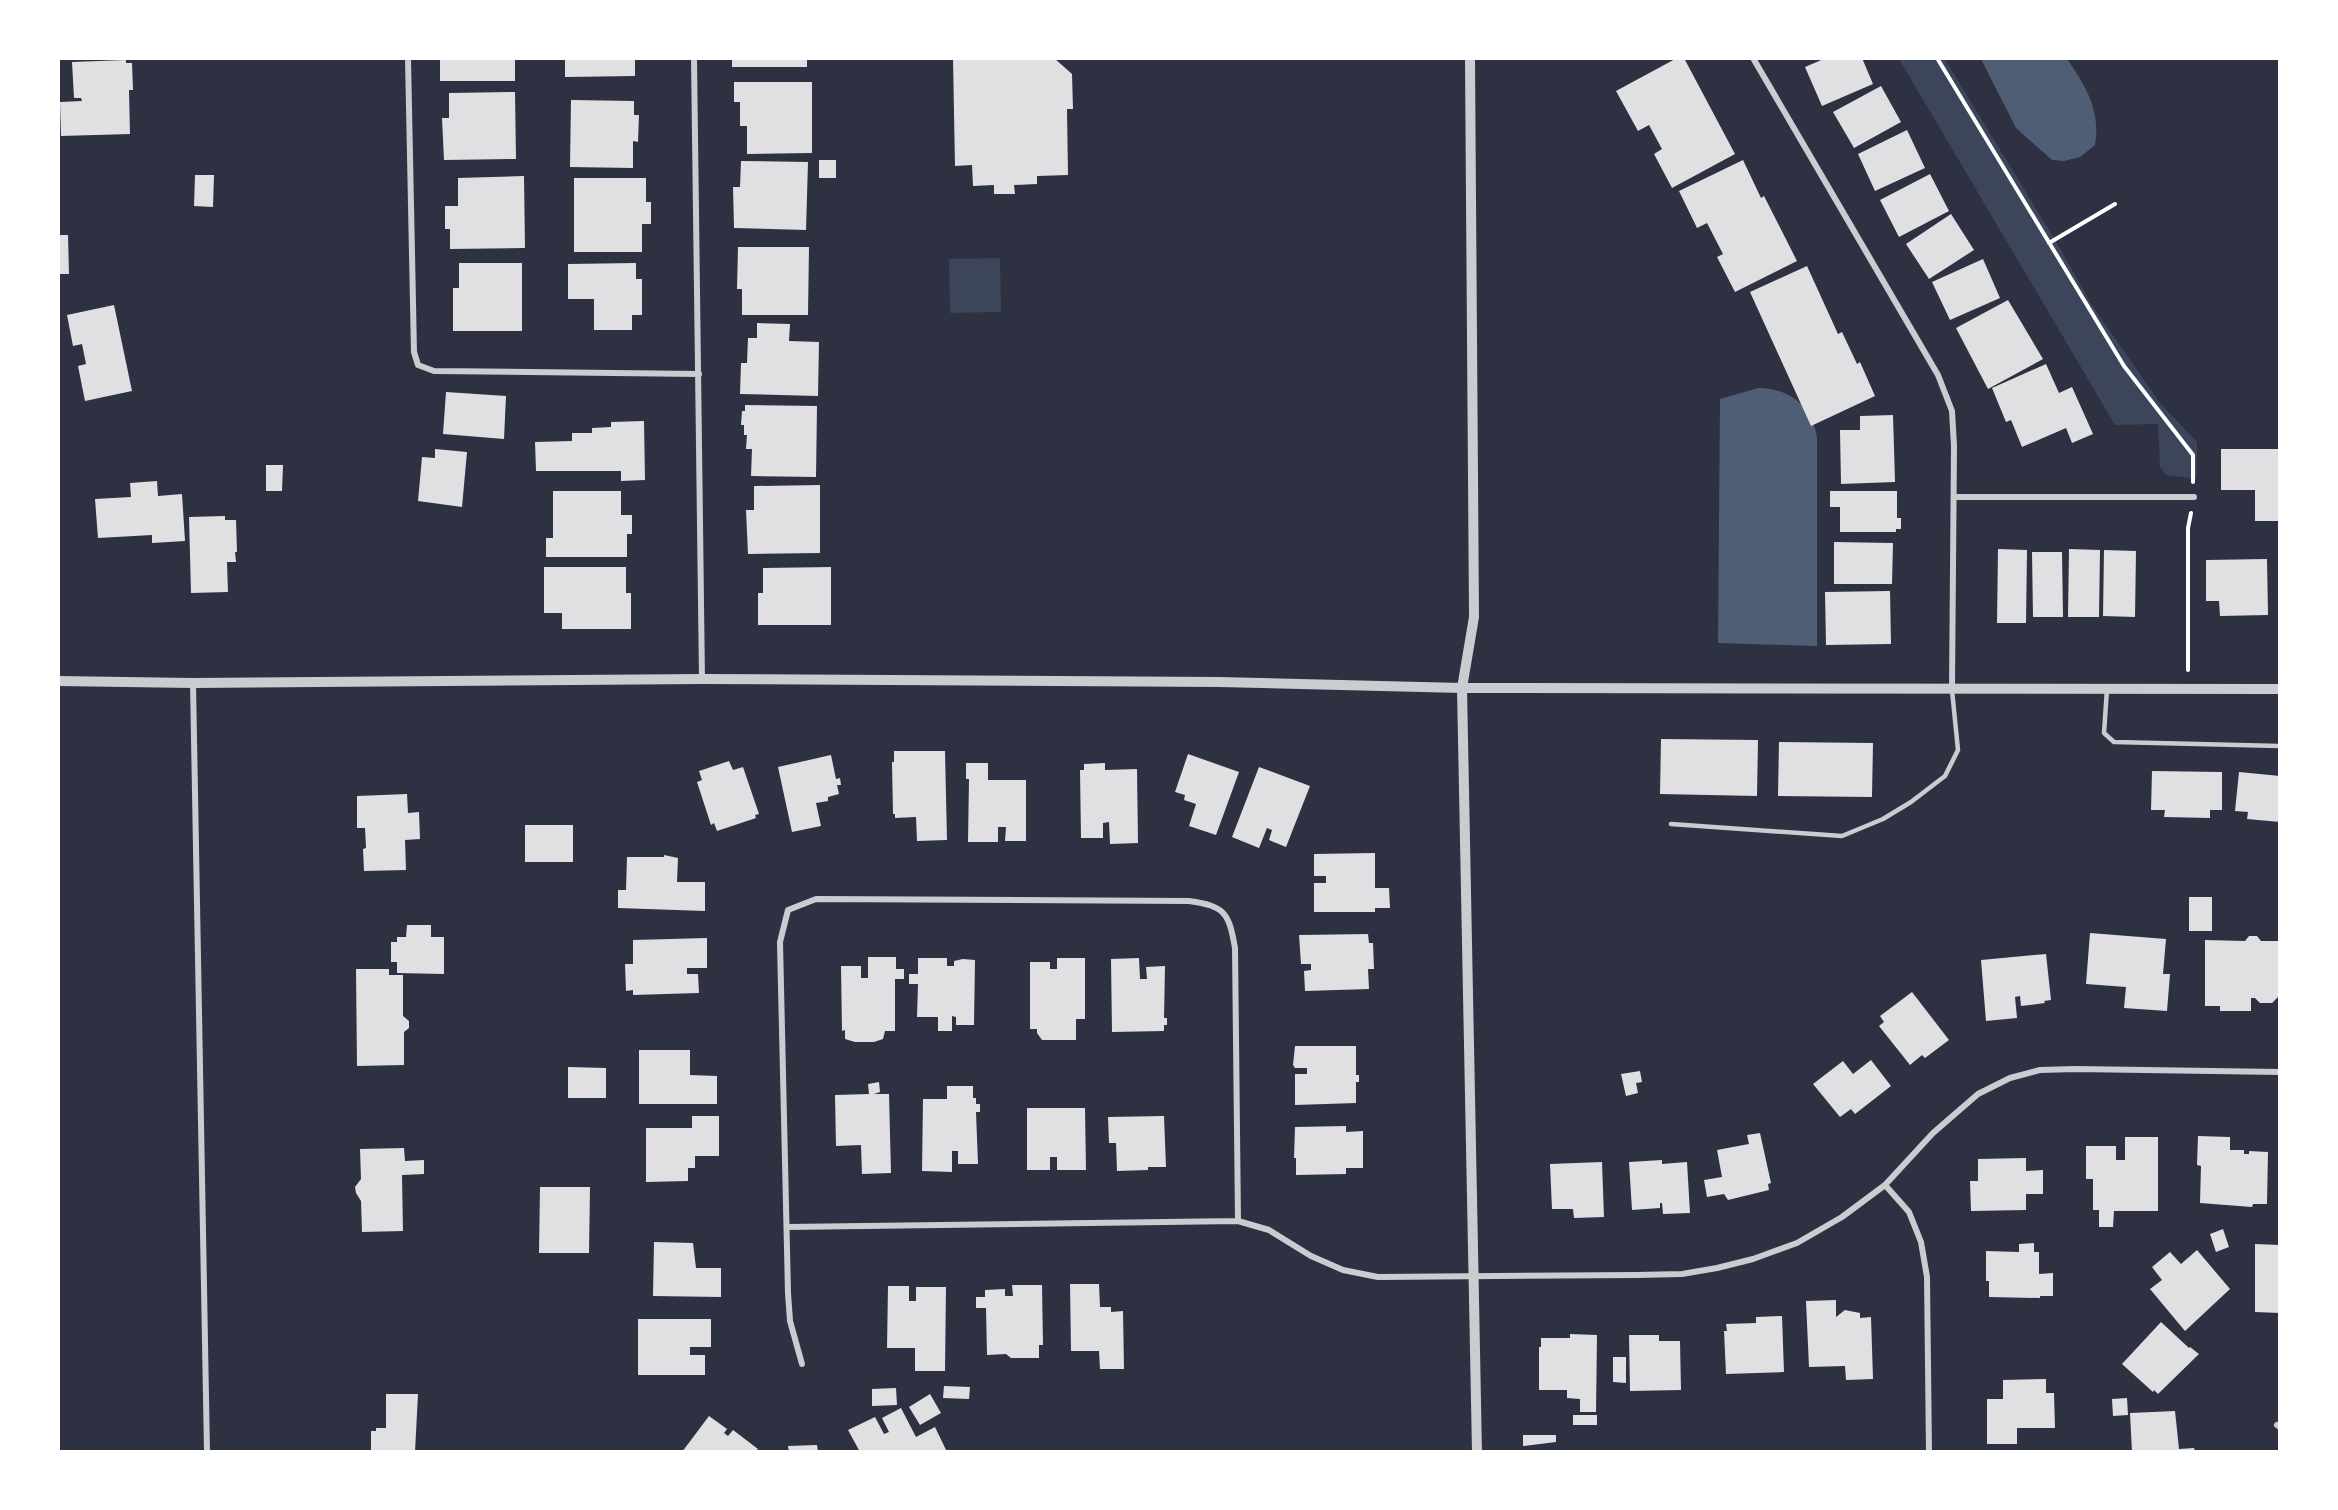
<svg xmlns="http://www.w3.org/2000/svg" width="2338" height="1510" font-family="'PT Sans Narrow',sans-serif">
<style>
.green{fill:#3c4559}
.water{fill:#4f5d75}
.building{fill:#e0e0e3}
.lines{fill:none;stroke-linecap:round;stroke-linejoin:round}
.path{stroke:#fff;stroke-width:4}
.service{stroke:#caccd0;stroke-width:4.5}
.minor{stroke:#caccd0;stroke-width:6}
.tertiary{stroke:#caccd0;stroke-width:10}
</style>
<rect width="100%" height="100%" fill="#2d3142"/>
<path class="green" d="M1899 59H1945L2061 250 2092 305 2160 403 2197 442V479L2166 475 2160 467 2158 424 2115 425Z
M1000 258 1001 312 950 313 949 259Z"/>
<path class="water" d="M1981 59H2067C2086 86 2101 111 2095 145L2080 157 2064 161 2052 160 2016 128Z
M1758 388C1789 388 1813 406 1817 438V646L1718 643 1720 399Z"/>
<path class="building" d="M440 58H515V81H440Z
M565 58H635V76L565 77Z
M732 58H807V67H732Z
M953 58H1054L1072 74 1073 109H1067L1068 175 1037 176V184L1014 185 1015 194H994V185L973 186 972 165 955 166Z
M1677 58H1684L1735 154 1672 188 1654 154 1662 149 1649 125 1638 131 1616 91Z
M1826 58H1862L1873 84 1822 106 1805 67Z
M126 60V63H132L133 90H129L130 134 61 136 60 102 82 101 81 98H74L72 62Z
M734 82H812V153L747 154V126H740V102H734Z
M1881 86 1901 122 1854 148 1833 112Z
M515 92 516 159 444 160 442 118H449V93Z
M571 100 634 101V115H639L638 142 633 141V168L570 167Z
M1907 130 1925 168 1875 191 1858 154Z
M819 160H836V178H819Z
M1743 160 1761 198 1764 196 1797 261 1735 292 1717 257 1723 254 1707 223 1697 228 1679 191Z
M741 161 808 162 806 230 734 228 733 187H740Z
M1930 174 1949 211 1899 237 1880 200Z
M195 175H214L213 207 194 206Z
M524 176 525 248 450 249V229H445V206H458V178Z
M574 178H646V202H651V224H642V252H574Z
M1951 214 1974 250 1929 279 1906 244Z
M58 235H68L69 274H58Z
M738 247H809L808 315H742V289H737Z
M1983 259 2000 298 1950 320 1932 282Z
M459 263H522V331H453V288H459Z
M636 263V279H642V315H632V330H594V299H568V264Z
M1807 266 1838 334 1842 332 1857 364 1860 362 1875 396 1811 426 1750 292Z
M2008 300 2043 359 1988 389 1956 328Z
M114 305 132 391 85 401 78 366 86 364 82 344 73 346 67 315Z
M757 323 790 324 789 341 819 342 818 396 740 394 741 363H747L748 338H757Z
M2046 364 2059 393 2072 387 2093 434 2072 443 2066 428 2022 447 2011 420 2006 422 1992 388Z
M446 392 506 396 504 439 443 434Z
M745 405 817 406 816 477 751 476 752 449H746L747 435H744V425H741L742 411H745Z
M1893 415 1895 482 1841 484 1840 430H1860V416Z
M644 421 645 480 621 481V471H536L535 442 572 441V433H592V428L611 427V422Z
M435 449 467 452 462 507 418 501 422 457 435 458Z
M2221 449H2280V521H2255V490H2221Z
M266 465H283L282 491H266Z
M157 481 158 496 182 494 185 541 152 543V535L98 538 95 499 131 497 130 483Z
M820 485V553L748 554 746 510H754V486Z
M553 491H621V515H632V534H627V557H546V538H553Z
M1830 491H1897V518H1901V529H1896V532H1840V507H1830Z
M225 516V520H236L237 552H235L236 562H227L228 592 191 593 189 517Z
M1834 542 1893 543 1892 584H1834Z
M1998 549 2027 550 2026 623H1997Z
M2069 549 2100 550 2099 617H2068Z
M2104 550 2136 551 2135 617 2103 616Z
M2032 552H2062L2063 617H2033Z
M2267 559 2268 615 2220 616 2219 601H2206V560Z
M544 567H626V593H631V629H562V613H544Z
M831 567V625H758V593H763V568Z
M1890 591 1891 644 1826 645 1825 592Z
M1661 739 1758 740 1757 796 1660 794Z
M1779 742 1873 743 1872 797 1778 796Z
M894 751H945L947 840 917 841 916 817 895 818V814H893L892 762H894Z
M1188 754 1239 772 1216 835 1189 826 1196 804 1184 800 1185 795 1175 792Z
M831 755 836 779 840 778 841 785H837L839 794 828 797V801L816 803 821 826 792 832 778 767Z
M729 761 733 770 743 767 759 814 755 815 756 818 717 831 714 823 711 825 697 782 702 780 699 771Z
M966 763H988V780H1026V841H1005L1006 827H998V842H968L969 779H966Z
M1105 763V770L1137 769 1138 843 1110 844 1109 822 1103 823V838H1081L1080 770H1084V764Z
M1259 767 1310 786 1286 847 1269 840 1272 830 1267 828 1259 848 1232 837Z
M2152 771 2222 772V810H2210V818L2164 817 2165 810H2151Z
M2239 772 2280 776V822L2247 819 2248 812 2235 811Z
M407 794 408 813 419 812 420 839 405 840 406 870 364 871 363 849 366 848 365 828H357V796Z
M525 825H573V862H525Z
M1375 853V888H1389L1390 908H1375V912H1314V883H1326V876H1314V854Z
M664 855 678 858 677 882H705V911L618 908V890H626L627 857H664Z
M2189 897H2212V931H2189Z
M407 925H431V937H444V974L397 973V962H391V942H397V937H406Z
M2090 933 2166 939 2163 974H2170L2167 1011 2124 1008 2126 987 2086 984Z
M1368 934 1369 943H1373L1374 969H1368L1369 989 1305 991 1304 971 1311 970V964H1301L1299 935Z
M2249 936H2257L2261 941H2280L2278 997 2272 1003H2260L2255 998H2251V1011H2220V1006H2205V940L2245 941Z
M707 938V968H687V974H698L699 993 633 995V990L626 991 625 964H633V940Z
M2046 954 2051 1000 2044 1001 2045 1003 2021 1006 2020 996 2015 997 2017 1018 1986 1021 1981 960Z
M868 957H896V969H904V979H895V1031H885L883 1039 874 1042H855L845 1039V1030L842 1031 841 966H861V978H868Z
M918 958H947V966H954V961L963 959 975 960 974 1025H956V1017L952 1016V1031H938V1017H917L918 984H909V974H918Z
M1057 958H1085V1019H1076V1040H1042L1037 1033V1029H1030V962H1050V969H1057Z
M1139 958 1140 979H1147L1146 967 1165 966 1164 1018H1167V1025H1164V1031L1112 1032 1111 959Z
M356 969H389V975H403V1016L409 1021V1028L404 1032V1065L357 1066Z
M1912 992 1949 1040 1925 1058 1922 1055 1910 1065 1879 1026 1884 1022 1880 1016Z
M1295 1046H1356V1075H1359V1082H1356V1103L1295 1105V1074H1307V1068H1295L1293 1065Z
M639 1050H690V1075L717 1076V1104H639Z
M1871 1060 1891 1086 1855 1114 1851 1109 1840 1117 1813 1084 1843 1061 1853 1074Z
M568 1067 606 1068V1098H568Z
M1640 1071 1642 1082 1636 1083 1638 1093 1626 1096 1621 1074Z
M879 1082 880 1092 874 1094H889L891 1173 862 1174 861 1145 836 1146 835 1095 869 1094 868 1084Z
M947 1086H973V1098H976V1104H980V1112H976L978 1164H958V1151H952V1172L922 1171 923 1099H947Z
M1027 1108H1085L1086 1170H1057V1157H1050V1170H1027Z
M692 1116H719V1156H695V1168H688V1181L646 1182V1128H692Z
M1164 1116 1166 1167H1148V1170L1117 1171 1116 1143H1109L1108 1117Z
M1346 1126V1132L1363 1131V1168H1346V1174L1296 1175V1158H1294L1295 1127Z
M1760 1133 1771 1183 1768 1184 1769 1190 1728 1200 1724 1194 1707 1197 1704 1180 1722 1177 1717 1150 1749 1144 1747 1135Z
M2198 1136 2230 1137V1150H2244V1154H2249V1151L2268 1152 2267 1204H2253L2252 1207 2200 1203 2201 1166 2197 1165Z
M2125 1137H2158V1211H2114L2113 1227H2099V1210H2093V1179H2086V1146H2116V1160H2125Z
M404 1148 405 1161 424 1160V1174L402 1175 403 1231 362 1232 361 1201 356 1193 355 1187 361 1179 360 1149Z
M2026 1158V1171L2043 1170V1194H2026V1210L1971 1211 1970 1181H1978V1159Z
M1662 1160V1164L1687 1162 1690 1213 1663 1214 1662 1203H1660V1208L1632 1210 1629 1162Z
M1602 1162 1604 1217 1574 1218 1573 1209H1552L1550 1164Z
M540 1187H590L589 1253H539Z
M2223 1229 2229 1247 2216 1252 2210 1234Z
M654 1242 693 1243 696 1268H721V1297L653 1296Z
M2034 1243V1252H2039V1274L2053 1273V1296H2040V1298L1989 1297V1281H1986V1251L2019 1252V1244Z
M2255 1244 2280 1245V1313L2255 1312Z
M2197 1250 2230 1289 2185 1331 2150 1289 2162 1280 2152 1267 2170 1252 2181 1264Z
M1070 1284H1099L1100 1307H1111V1312L1123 1311 1124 1369H1100L1099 1351H1071Z
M1012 1285H1042L1043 1345H1039V1358H1011L1006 1354 987 1355 986 1308H976V1297H985V1290L1005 1289V1296H1013Z
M888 1286H909V1301H916V1287H946L945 1371H915V1348H887Z
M1836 1300V1317L1845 1310 1860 1313V1318L1871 1317 1873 1379 1846 1380 1845 1366 1809 1367 1806 1301Z
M1782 1316 1784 1372 1726 1374 1724 1331H1727L1726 1324 1756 1323V1317Z
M638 1319H711V1347H690V1355H705V1375H638Z
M2161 1322 2189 1348 2190 1347 2199 1354 2158 1394 2154 1390 2153 1392 2122 1364Z
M1570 1334 1597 1335 1596 1412H1580V1399L1567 1398V1390H1539V1347H1541V1338H1570Z
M1629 1335H1659V1341H1680L1681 1390 1630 1391Z
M1613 1357H1626V1383L1613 1382Z
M2046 1379V1393H2054L2055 1428H2017V1444H1987V1399H2003V1380Z
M944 1386 970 1387 969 1399 943 1398Z
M896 1388 897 1405 872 1406V1389Z
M386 1394H418L415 1452H371V1431H376V1428H386Z
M930 1394 941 1413 920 1425 909 1407Z
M2127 1398 2128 1415 2113 1416 2112 1399Z
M901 1408 916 1437 935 1427 947 1452H860L848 1430 875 1417 884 1434 889 1432 882 1418Z
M2175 1411 2179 1449 2194 1448 2195 1452H2132L2130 1413Z
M1573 1415H1597V1425H1573Z
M709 1416 727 1429 724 1433 728 1436 733 1430 758 1449 755 1452H682Z
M1523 1435H1556V1442L1523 1446Z
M817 1445 818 1452H789L788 1446Z"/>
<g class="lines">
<path class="path" d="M1937 58 2124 366 2193 455V482
M2049 243 2115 204
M2188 670V528L2191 513"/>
<path class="service" d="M2107 689 2104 733 2114 742 2280 746
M1671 824 1842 836 1883 819 1911 802 1945 776 1958 750 1952 690"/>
<path class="minor" d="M408 58 414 352 418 365 434 371 699 374
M694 58 702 679
M1753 58 1938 375 1952 411 1954 446 1952 688
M1954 497H2194
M193 683 207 1452
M1885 1185 1909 1212 1921 1242 1927 1277 1929 1452
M787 1227 1238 1221 1269 1230 1311 1256 1343 1270 1378 1277 1637 1275 1682 1274 1717 1268 1753 1259 1797 1243 1842 1217 1885 1185 1933 1133 1978 1094 2010 1078 2040 1070 2076 1069 2280 1072
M802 1364 790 1321 788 1293 780 942 788 910 816 899 1189 901C1225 906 1229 913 1235 948L1238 1221
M2277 1425 2280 1427"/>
<path class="tertiary" d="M1470 58 1474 617 1462 688 1477 1452
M58 681 193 683 702 679 1219 682 1462 688 2280 689"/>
</g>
<rect width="2338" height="1510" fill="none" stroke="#ffffff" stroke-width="120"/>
</svg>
